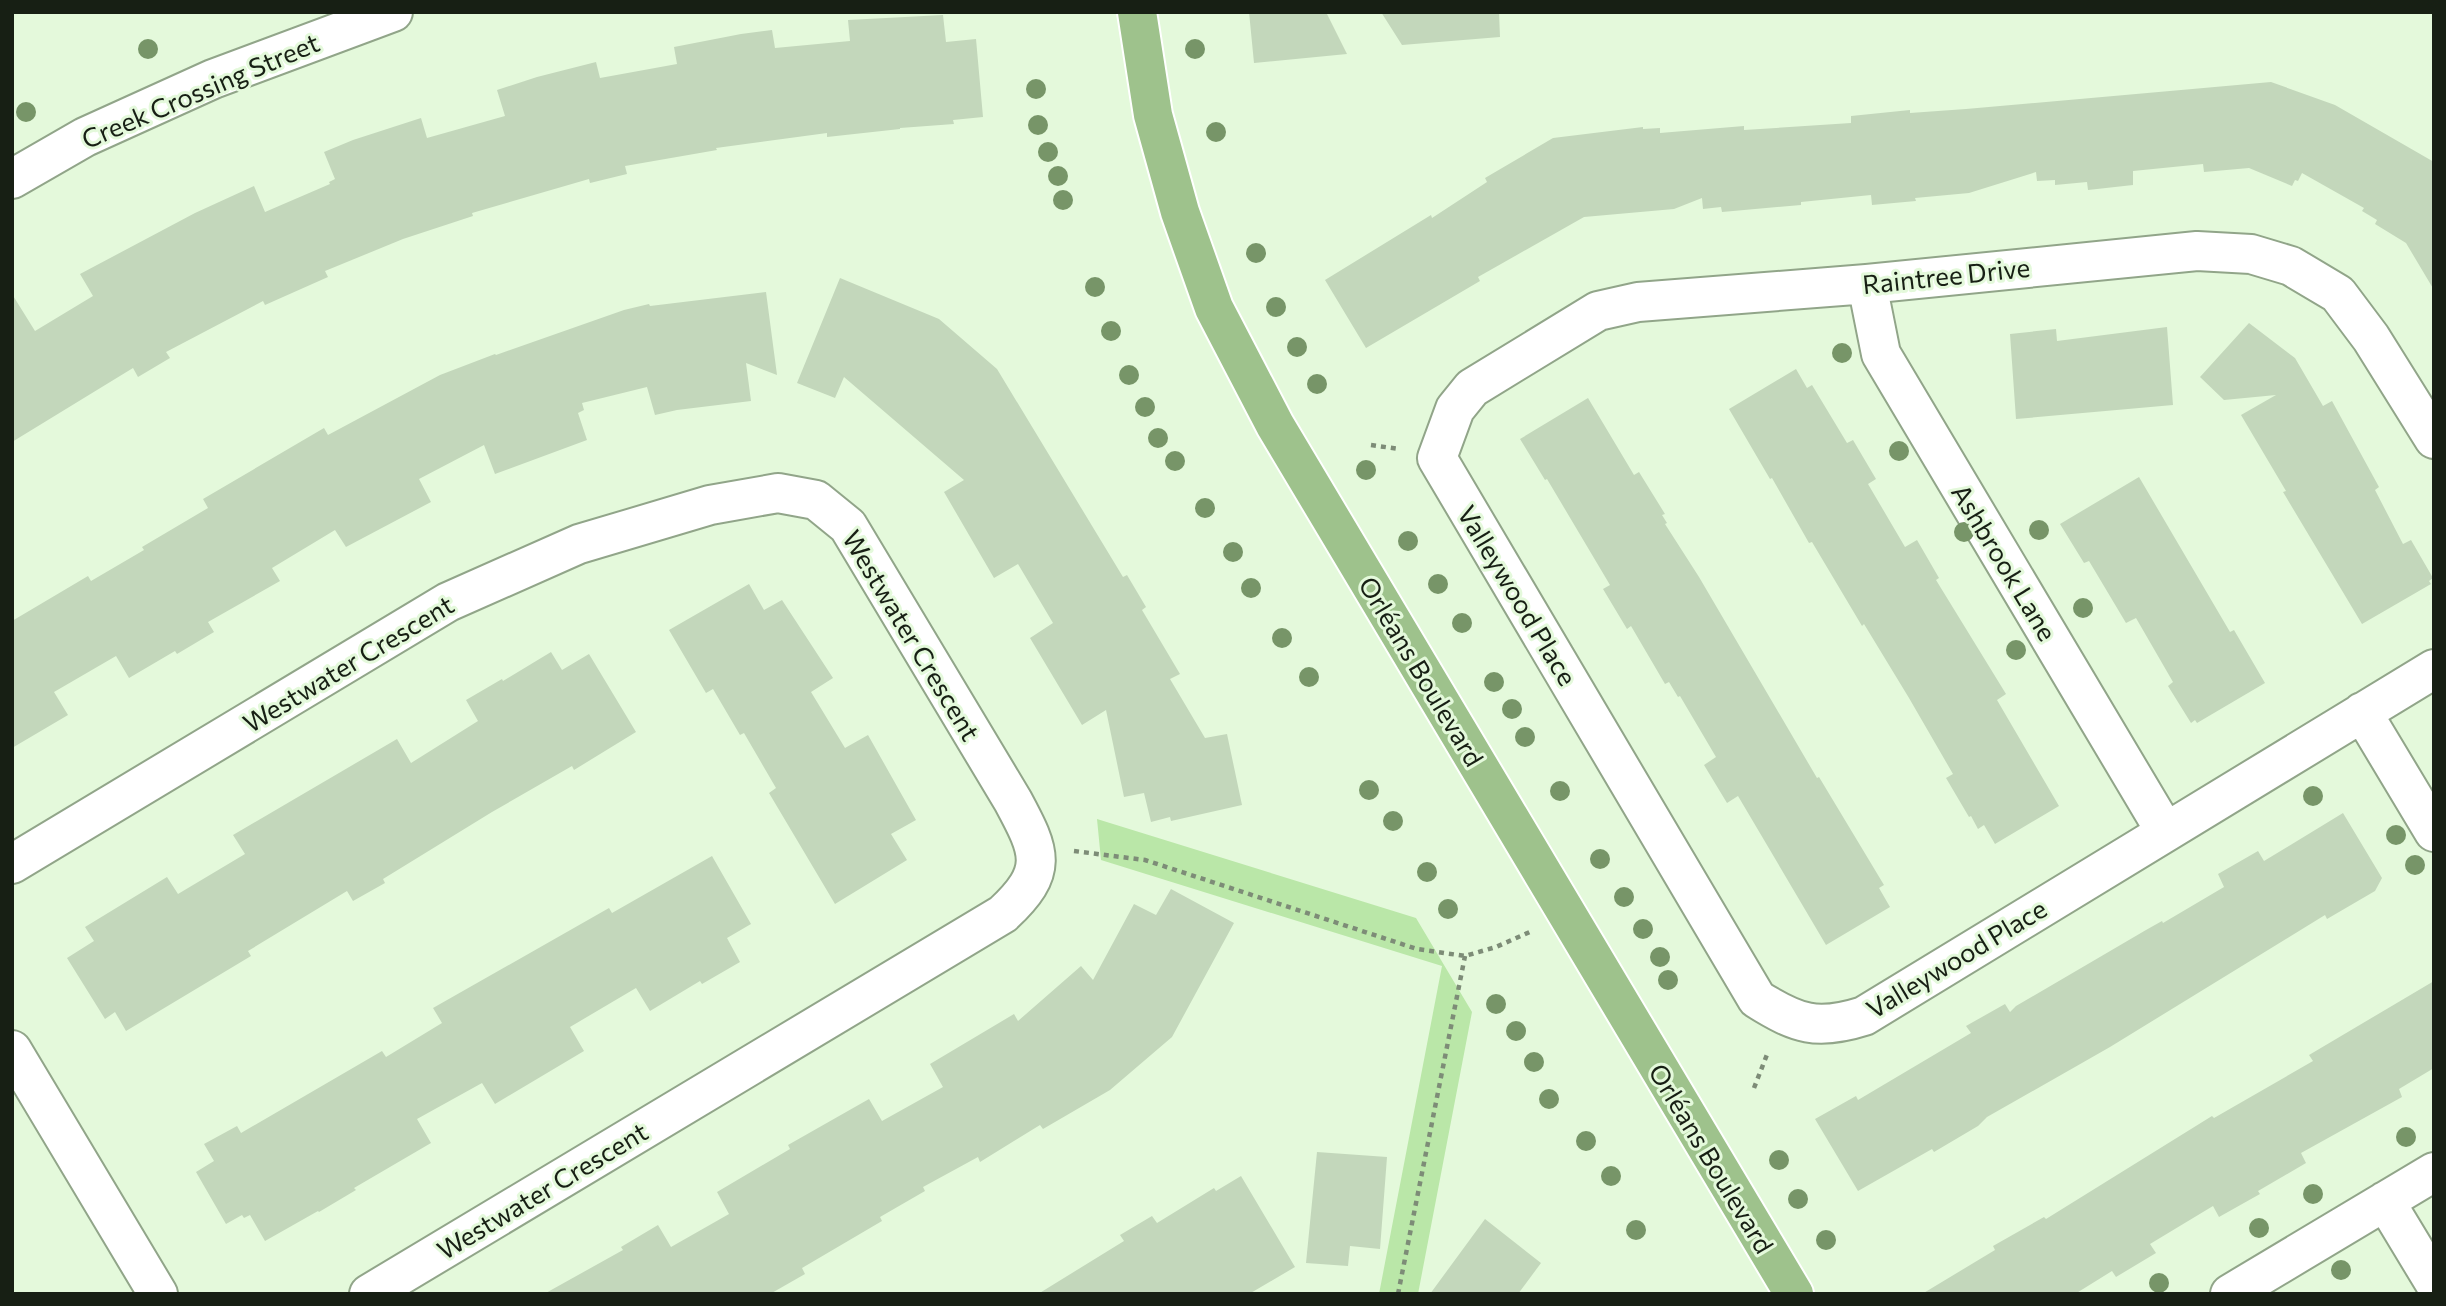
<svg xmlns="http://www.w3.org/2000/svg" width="2446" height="1306" font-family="Commissioner,sans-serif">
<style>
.green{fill:#bae7a8}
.building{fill:#c3d7bb}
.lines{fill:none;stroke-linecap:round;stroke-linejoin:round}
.minor-casing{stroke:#91a589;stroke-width:42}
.major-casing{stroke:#fff;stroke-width:42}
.path{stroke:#7d8c77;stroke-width:4.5;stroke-dasharray:5 5;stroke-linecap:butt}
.minor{stroke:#fff;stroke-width:38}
.major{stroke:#9ec28c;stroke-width:38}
.tree{fill:#779568}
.labels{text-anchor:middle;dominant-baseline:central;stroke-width:6;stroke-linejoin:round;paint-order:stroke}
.street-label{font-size:26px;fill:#171f14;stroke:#e4f9db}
</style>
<rect width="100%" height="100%" fill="#e4f9db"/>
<path class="green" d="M1097 819 1416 918 1472 1012 1418 1294H1379L1442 966 1101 860Z"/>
<path class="building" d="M1249 12H1326L1347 54 1254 63Z
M1381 12H1499L1500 37 1402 45Z
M943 15 946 42 976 39 983 117 953 120 954 124 900 128V129L827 137V133L716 148 717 150 625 166 627 174 590 183 589 179 472 213 473 216 403 239 325 271 328 277 265 305 263 301 166 352 170 358 138 377 133 368 12 442V294L35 331 93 296 80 274 195 213 254 186 265 212 330 184 329 182 335 179 324 152 353 140 421 118 427 138 505 116 497 90 537 77 596 62 600 78 677 64 674 47 741 34 772 30 775 48 850 41 848 20Z
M2271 82 2335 105 2434 162V290L2406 243 2375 224 2377 220 2362 211 2364 208 2302 173 2298 181 2295 180 2292 186 2249 168 2204 172 2203 164 2133 171V185L2088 190 2087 182 2055 185V180L2037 181 2036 172 1969 193 1915 198 1916 201 1872 205 1871 195 1801 202V205L1722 212 1721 207 1703 209 1702 198 1674 209 1584 217 1478 277 1480 281 1366 348 1325 280 1431 215 1432 218 1487 182 1485 178 1553 138 1643 127V129L1660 128V133L1744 126V130L1851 123V116L1910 110V113L1966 109Z
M840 278 939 319 997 369 1123 577 1127 575 1146 607 1142 610 1180 674 1170 679 1205 738 1227 734 1242 805 1171 821 1170 817 1151 822 1144 793 1124 797 1106 710 1082 725 1030 638 1053 623 1018 564 994 578 944 492 964 480 844 377 835 398 797 383Z
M766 292 777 375 746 363 751 401 677 410 655 415 647 387 582 403 584 410 578 413 587 440 495 474 484 445 419 479 431 502 346 547 335 530 272 568 280 581 208 622 214 632 177 654 175 651 129 678 116 656 54 692 68 715 12 748V621L88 576 91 581 144 550 142 547 208 508 203 499 324 428 328 435 440 375 495 354 496 355 624 310 649 304 650 306Z
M2249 323 2295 358 2323 406 2332 401 2379 487 2375 490 2403 544 2411 540 2433 578 2429 581 2431 584 2362 624 2283 492 2286 491 2241 415 2276 395 2224 400 2200 377Z
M2167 327 2173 405 2016 419 2010 334 2056 329 2057 341Z
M1796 369 1807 388 1812 385 1847 443 1853 440 1876 479 1868 484 1905 547 1917 540 1939 578 1936 580 2006 694 1997 700 2059 806 1995 844 1984 825 1978 829 1971 816 1969 817 1946 778 1953 774 1909 698 1864 624 1862 626 1812 542 1809 543 1772 478 1770 479 1729 409Z
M1588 398 1634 475 1639 472 1665 514 1662 515 1667 523 1665 524 1699 577 1817 778 1819 777 1884 885 1879 888 1890 907 1826 945 1738 796 1727 803 1704 765 1716 757 1680 696 1678 697 1669 682 1665 684 1631 626 1627 629 1603 589 1610 585 1547 479 1545 480 1520 439Z
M2139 477 2230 632 2234 630 2265 683 2197 723 2195 720 2191 723 2168 686 2173 682 2136 618 2126 623 2089 561 2084 563 2060 524Z
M749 584 764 610 782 600 833 678 811 692 845 748 868 735 916 820 891 834 907 860 835 904 769 793 776 788 744 733 740 735 713 689 706 693 669 630Z
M551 652 562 670 589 654 636 732 574 770 572 766 492 812 383 879 385 883 353 901 347 891 248 951 251 956 126 1031 115 1012 105 1019 67 958 94 941 85 927 167 877 178 894 245 854 233 835 397 739 411 763 478 721 466 700 502 679 503 681Z
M2343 813 2382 878 2375 891 2327 919 2325 915 2110 1047 1987 1117 1978 1126 1934 1152 1932 1149 1858 1191 1815 1119 1856 1096 1858 1100 1971 1033 1966 1026 2005 1004 2010 1012 2016 1006 2146 930 2162 921 2163 923 2224 887 2218 874 2258 851 2264 861Z
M712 856 751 924 727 938 740 962 702 984 700 981 650 1011 636 988 570 1027 584 1051 495 1104 482 1083 417 1119 431 1143 354 1188 356 1190 319 1212 318 1211 265 1241 250 1215 244 1218 242 1215 226 1224 196 1172 214 1161 204 1144 237 1126 241 1133 382 1051 386 1057 442 1023 433 1008 609 908 612 913Z
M1171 889 1234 923 1172 1037 1110 1090 1043 1129 1040 1125 980 1162 978 1157 923 1187 925 1191 880 1217 882 1221 802 1268 805 1274 770 1294H544L623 1250 621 1247 658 1225 671 1247 729 1214 717 1192 790 1149 788 1145 869 1099 882 1121 943 1087 930 1064 1014 1014 1018 1021 1081 966 1093 980 1134 904 1156 915Z
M2434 981V1068L2399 1089 2402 1097 2301 1153 2306 1163 2258 1191 2260 1194 2219 1217 2213 1206 2150 1244 2156 1253 2116 1277 2112 1271 2075 1294H1922L1995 1250 1993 1246 2044 1217 2046 1219 2212 1116 2214 1118 2313 1061 2309 1055Z
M1317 1152 1387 1157 1380 1249 1350 1246 1348 1266 1306 1263Z
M1241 1176 1295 1267 1249 1294H1038L1124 1241 1120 1235 1152 1216 1157 1223 1214 1188 1216 1191Z
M1485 1219 1541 1263 1518 1294H1430Z"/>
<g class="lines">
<g class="minor-casing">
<path id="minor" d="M12 179 85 137 213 79 393 12
M1867 284 1881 354 2165 831
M2434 439 2371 338 2338 294 2291 266 2251 254 2197 251 1867 284 1638 302 1598 311 1472 388 1455 409 1437 458 1757 999C1797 1024 1817 1031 1864 1016L2434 669
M2362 712 2434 832
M12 864 448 602 579 544 710 505 778 493 816 500 848 526 1013 801C1041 853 1049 871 1003 914L369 1294
M12 1050 158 1294
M2385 1201 2434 1282
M2230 1294 2434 1172"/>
</g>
<g class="major-casing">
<path id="major" d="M1137 12 1153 115 1180 212 1214 308 1275 425 1794 1294"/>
</g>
<path class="path" d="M1371 445 1399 449
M1074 851 1145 860 1417 949 1465 956 1496 947 1532 931
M1754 1088 1768 1052
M1398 1294 1465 956"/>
<use href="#minor" class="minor"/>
<use href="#major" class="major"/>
</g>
<g class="tree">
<circle cx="148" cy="49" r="10"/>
<circle cx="1195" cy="49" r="10"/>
<circle cx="1036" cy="89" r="10"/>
<circle cx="26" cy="112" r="10"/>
<circle cx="1038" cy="125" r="10"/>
<circle cx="1216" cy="132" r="10"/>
<circle cx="1048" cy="152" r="10"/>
<circle cx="1058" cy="176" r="10"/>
<circle cx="1063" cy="200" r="10"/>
<circle cx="1256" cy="253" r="10"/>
<circle cx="1095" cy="287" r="10"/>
<circle cx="1276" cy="307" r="10"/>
<circle cx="1111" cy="331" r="10"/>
<circle cx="1297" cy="347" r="10"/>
<circle cx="1842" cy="353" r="10"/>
<circle cx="1129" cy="375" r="10"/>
<circle cx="1317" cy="384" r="10"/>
<circle cx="1145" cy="407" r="10"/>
<circle cx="1158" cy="438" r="10"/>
<circle cx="1899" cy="451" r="10"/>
<circle cx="1175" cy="461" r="10"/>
<circle cx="1366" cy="470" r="10"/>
<circle cx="1205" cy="508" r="10"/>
<circle cx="2039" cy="530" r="10"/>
<circle cx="1964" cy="532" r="10"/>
<circle cx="1408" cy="541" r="10"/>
<circle cx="1233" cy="552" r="10"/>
<circle cx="1438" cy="584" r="10"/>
<circle cx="1251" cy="588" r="10"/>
<circle cx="2083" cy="608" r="10"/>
<circle cx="1462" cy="623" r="10"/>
<circle cx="1282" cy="638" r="10"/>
<circle cx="2016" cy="650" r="10"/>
<circle cx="1309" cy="677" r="10"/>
<circle cx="1494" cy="682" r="10"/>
<circle cx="1512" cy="709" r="10"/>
<circle cx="1525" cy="737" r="10"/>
<circle cx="1369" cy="790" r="10"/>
<circle cx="1560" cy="791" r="10"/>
<circle cx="2313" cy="796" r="10"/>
<circle cx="1393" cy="821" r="10"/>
<circle cx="2396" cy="835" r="10"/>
<circle cx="1600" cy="859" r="10"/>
<circle cx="2415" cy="865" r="10"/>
<circle cx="1427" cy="872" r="10"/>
<circle cx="1624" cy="897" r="10"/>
<circle cx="1448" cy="909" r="10"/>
<circle cx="1643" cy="929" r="10"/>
<circle cx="1660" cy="957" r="10"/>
<circle cx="1668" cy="980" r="10"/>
<circle cx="1496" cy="1004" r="10"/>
<circle cx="1516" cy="1031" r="10"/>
<circle cx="1534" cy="1062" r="10"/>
<circle cx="1549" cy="1099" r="10"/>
<circle cx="2406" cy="1137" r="10"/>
<circle cx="1586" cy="1141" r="10"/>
<circle cx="1779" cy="1160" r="10"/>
<circle cx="1611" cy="1176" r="10"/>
<circle cx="2313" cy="1194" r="10"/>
<circle cx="1798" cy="1199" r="10"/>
<circle cx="2259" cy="1228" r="10"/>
<circle cx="1636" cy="1230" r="10"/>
<circle cx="1826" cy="1240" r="10"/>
<circle cx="2341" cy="1270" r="10"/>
<circle cx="2159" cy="1283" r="10"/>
</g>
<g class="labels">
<g class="street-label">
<text transform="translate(200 90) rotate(-23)">Creek Crossing Street</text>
<text transform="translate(1946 275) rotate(-6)">Raintree Drive</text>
<text transform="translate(2005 562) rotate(59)">Ashbrook Lane</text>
<text transform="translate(1518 595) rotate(59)">Valleywood Place</text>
<text transform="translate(912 635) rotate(59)">Westwater Crescent</text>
<text transform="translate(348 663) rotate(-31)">Westwater Crescent</text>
<text transform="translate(1422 671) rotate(59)">Orléans Boulevard</text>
<text transform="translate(1956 958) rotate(-31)">Valleywood Place</text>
<text transform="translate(1712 1158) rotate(59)">Orléans Boulevard</text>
<text transform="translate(542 1190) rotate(-31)">Westwater Crescent</text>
</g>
</g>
<rect width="2446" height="1306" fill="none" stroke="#171f14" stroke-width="28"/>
</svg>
